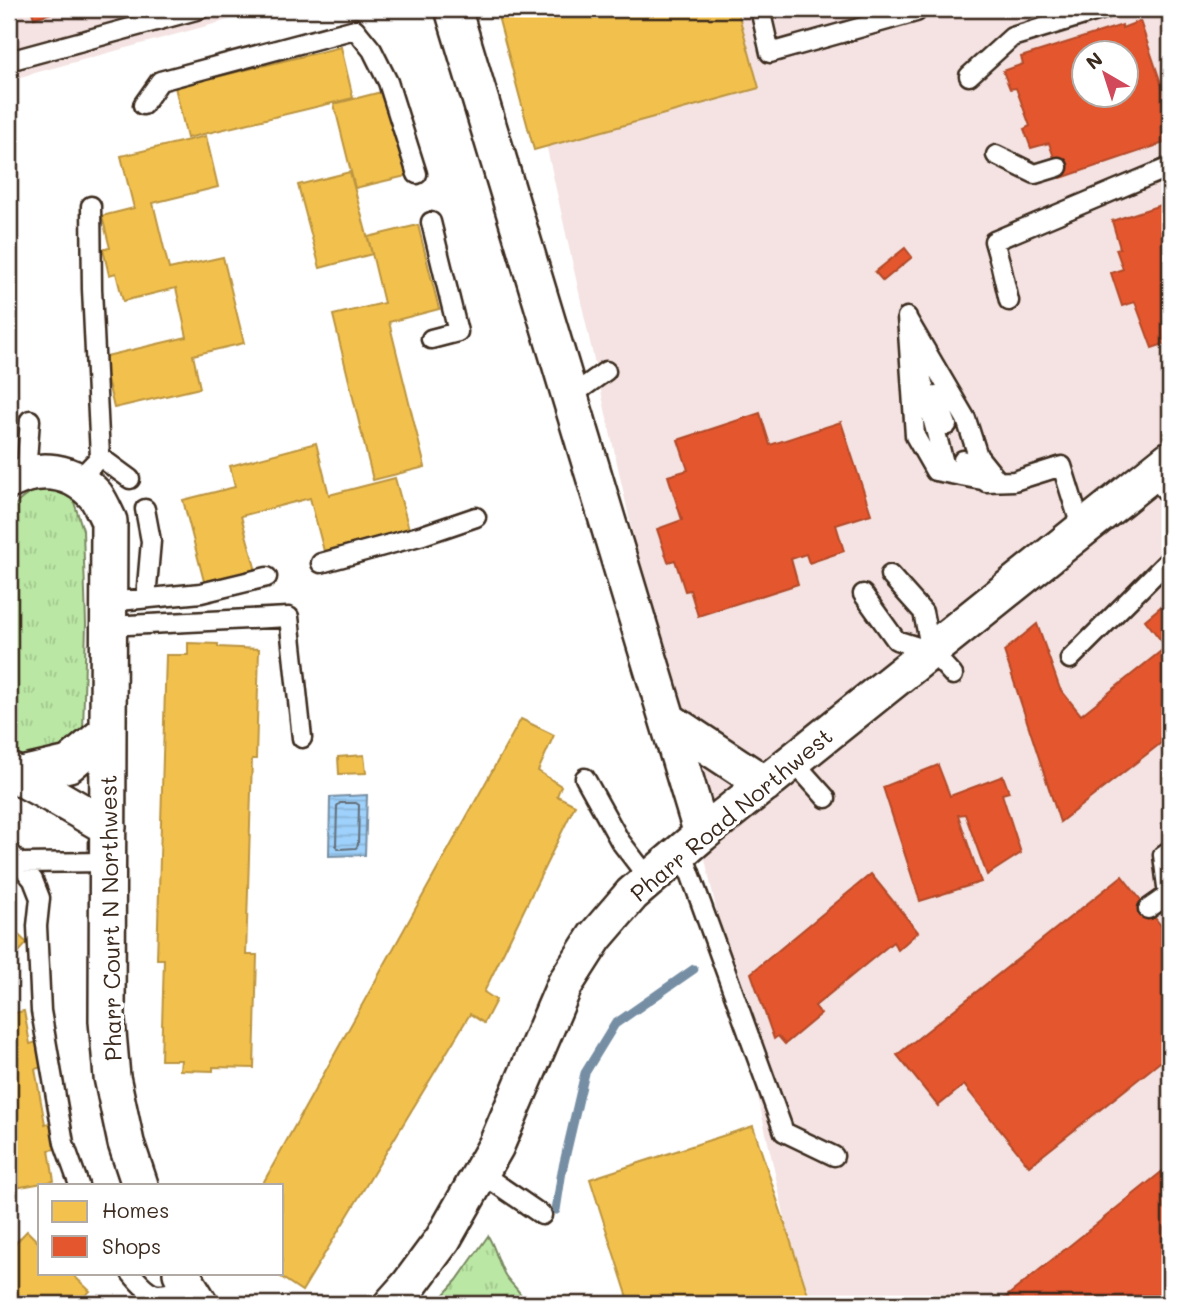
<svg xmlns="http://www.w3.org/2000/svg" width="1179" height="1313" font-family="Mali,sans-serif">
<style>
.built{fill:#f4e3e2;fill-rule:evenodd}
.park{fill:url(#park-tufts);stroke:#7a8861;stroke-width:2}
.water{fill:url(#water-rules);stroke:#768ea3;stroke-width:2}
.homes{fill:#f2c14e;stroke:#bb9440;stroke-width:2}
.shops{fill:#e4572e;stroke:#b14a29;stroke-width:2;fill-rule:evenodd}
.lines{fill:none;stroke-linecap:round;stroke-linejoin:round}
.shore{stroke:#636d76;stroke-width:2}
.stream{stroke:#768ea3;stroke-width:9}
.service-casing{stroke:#3b2a1e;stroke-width:23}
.minor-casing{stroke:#3b2a1e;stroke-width:40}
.service{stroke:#fff;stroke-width:18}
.minor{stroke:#fff;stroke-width:35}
.labels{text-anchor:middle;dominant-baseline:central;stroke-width:7;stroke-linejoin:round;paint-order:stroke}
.street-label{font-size:23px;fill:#3b2a1e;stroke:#fff}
</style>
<defs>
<pattern id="park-tufts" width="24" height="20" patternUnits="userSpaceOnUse" patternTransform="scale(1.75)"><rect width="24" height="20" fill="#bae7a4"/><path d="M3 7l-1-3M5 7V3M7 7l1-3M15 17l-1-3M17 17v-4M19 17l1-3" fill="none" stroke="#a1c68d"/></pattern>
<pattern id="water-rules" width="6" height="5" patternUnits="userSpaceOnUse" patternTransform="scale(1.75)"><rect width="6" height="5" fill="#9ed1fb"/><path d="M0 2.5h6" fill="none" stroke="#89b4d7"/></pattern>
</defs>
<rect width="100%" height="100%" fill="#fff"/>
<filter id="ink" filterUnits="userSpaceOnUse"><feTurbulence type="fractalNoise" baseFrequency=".0143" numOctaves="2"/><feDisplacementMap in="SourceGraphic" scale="14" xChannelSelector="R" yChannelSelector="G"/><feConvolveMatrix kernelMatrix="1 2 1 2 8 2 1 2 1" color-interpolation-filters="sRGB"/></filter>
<g filter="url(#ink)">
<path class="built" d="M9 9H269L9 80Z
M516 9H1170V1304H804ZM1084 52H1126V94H1084Z"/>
<path class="park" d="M57 487 73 499 83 530 86 624 83 731 62 756C45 758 23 761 9 750V513C21 495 34 489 57 487Z
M488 1236C496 1249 498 1263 505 1275 511 1285 523 1292 524 1304H435L457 1280Z"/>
<path class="water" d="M367 795 365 855 329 856 330 797Z"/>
<path class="homes" d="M496 9H737L759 88 534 150Z
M341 47 353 98 187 138 175 87Z
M385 91 406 176 355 188 334 104Z
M206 136 218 187 153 203 169 269 223 257 244 343 193 355 200 388 114 408 102 357 187 337 176 288 123 301 116 273 109 275 103 249 110 248 102 216 134 208 121 156Z
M350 172 372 254 320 268 298 185Z
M418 225 439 309 389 322 425 467 373 480 333 315 384 303 368 237Z
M316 443 329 495 395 478 409 529 324 551 310 498 241 516 256 571 205 585 183 500 235 487 230 466Z
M188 643 218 644V647L259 649 256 759H252L246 955H257L254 1068 213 1067V1071L180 1070 181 1060H161L164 959H157L166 655H188Z
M521 719 554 735 538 771 561 786 557 796 575 805 484 992 496 1000 484 1023 470 1014 302 1291 275 1273H282V1185H262Z
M364 755 366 773 339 774 338 757Z
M9 926 27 943 9 963Z
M24 1011 30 1044 37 1042 42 1067 35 1069 45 1124 51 1123 56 1149 49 1150 54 1181 9 1189V1014Z
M753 1126 811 1304H630L590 1179Z
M27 1231 40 1244V1273H71L90 1291 77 1304H28L9 1286V1250Z"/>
<path class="shops" d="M31 9H66L34 18Z
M931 9H958L932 15Z
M1140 21 1170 110V141L1061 178 1049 143 1031 148 1024 129 1030 126 1016 88 1010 89 1003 71 1023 64 1021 57 1122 25V28ZM1084 52H1126V94H1084Z
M1170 202V342L1152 348 1135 302 1122 306 1111 273 1123 269 1116 249 1120 248 1112 221Z
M905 248 912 257 883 281 875 272Z
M760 413 770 445 841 422 871 514 836 525 844 551 809 563 806 554 791 559 798 584 698 616 690 590 685 591 675 560 668 562 657 529 682 520 668 476 688 470 678 440Z
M1170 599V736L1060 822 1004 651 1037 624 1060 689 1081 715 1166 647 1145 620Z
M938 765 950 796 1003 776 1009 792 1002 794 1021 853 987 875 965 814 958 815 981 882 920 901 883 787Z
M871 874 918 932 898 950 893 942 815 1006 821 1014 785 1044 778 1036 774 1039 751 973Z
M1122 876 1170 937V1054L1029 1166 964 1085 938 1106 897 1055Z
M1170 1165V1304H997Z"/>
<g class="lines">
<path class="shore" d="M340 803H356L359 805 358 845 356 848 339 849 336 846 337 806Z"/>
<path class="stream" d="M556 1210 562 1171 585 1073 615 1024 694 969"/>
<g class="service-casing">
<path id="service" d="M760 9 770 53 916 12 915 9
M9 61 200 9
M969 76 1012 37 1104 9
M143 105 160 81 355 29 372 50 388 82 417 174
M996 155 1035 174 1058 167
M1009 301 1000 262 994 241 1170 167
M907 317 915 436 935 471 982 480
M908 320 966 419 978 456 998 481
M431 339 458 332 431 222
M918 364 945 467 961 473
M936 396 947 425
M570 397 606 371
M100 457 130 479
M963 460 986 482 1014 481 1062 466 1082 530
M26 473 30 420
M1152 474 1170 496
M78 480 100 457 92 289 91 206
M145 509 151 541 146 598
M321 563 423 535 476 517
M890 575 923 612 931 651
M863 594 896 640 931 651 953 675
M109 602 201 593 267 577
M108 626 289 617 302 738
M1070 659 1170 559
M793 761 826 798
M585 778 620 841 649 879
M1170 850 1163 855 1168 895 1170 898
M9 851 33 880 40 898 37 926 41 1011 64 1143 79 1185
M682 851 784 1132 834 1156
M20 863 108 862
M1148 909 1168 895
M481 1173 542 1215
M131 1273C152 1299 158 1298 189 1286"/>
</g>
<g class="minor-casing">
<path id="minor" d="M453 9 702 834
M9 481C40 466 72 469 96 496 101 503 105 513 109 521L108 731 69 764 17 776 9 770
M668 720 765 784
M108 731 107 1021 112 1077 126 1143 140 1185
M17 776 56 797 108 827
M181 1273 200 1304
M392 1304 409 1285 443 1239 496 1146 565 984 595 937 632 894 702 834 1170 459"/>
</g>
<use href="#service" class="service"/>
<use href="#minor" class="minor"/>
</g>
</g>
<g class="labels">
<g class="street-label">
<text transform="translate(731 814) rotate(-40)">Pharr Road Northwest</text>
<text transform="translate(110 918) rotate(-91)">Pharr Court N Northwest</text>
</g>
</g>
<rect width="1179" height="1313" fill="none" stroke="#fff" stroke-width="35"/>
<rect x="18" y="18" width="1144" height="1278" fill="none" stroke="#3b2a1e" stroke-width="2.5" filter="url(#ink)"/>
<rect x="38" y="1184" width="245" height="91" fill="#ffffff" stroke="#b1aaa5" stroke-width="2"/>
<rect x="52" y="1201" width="35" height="21" fill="#f2c14e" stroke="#b1aaa5" stroke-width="2"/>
<text x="102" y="1218" font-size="21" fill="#3b2a1e">Homes</text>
<rect x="52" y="1236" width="35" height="21" fill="#e4572e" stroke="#b1aaa5" stroke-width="2"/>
<text x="102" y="1254" font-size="21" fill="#3b2a1e">Shops</text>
<g transform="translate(1105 74) rotate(321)"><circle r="33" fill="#ffffff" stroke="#b1aaa5" stroke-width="2"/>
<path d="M0-5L12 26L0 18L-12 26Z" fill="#d1495b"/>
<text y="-10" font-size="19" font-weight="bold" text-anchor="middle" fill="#3b2a1e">N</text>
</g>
</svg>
